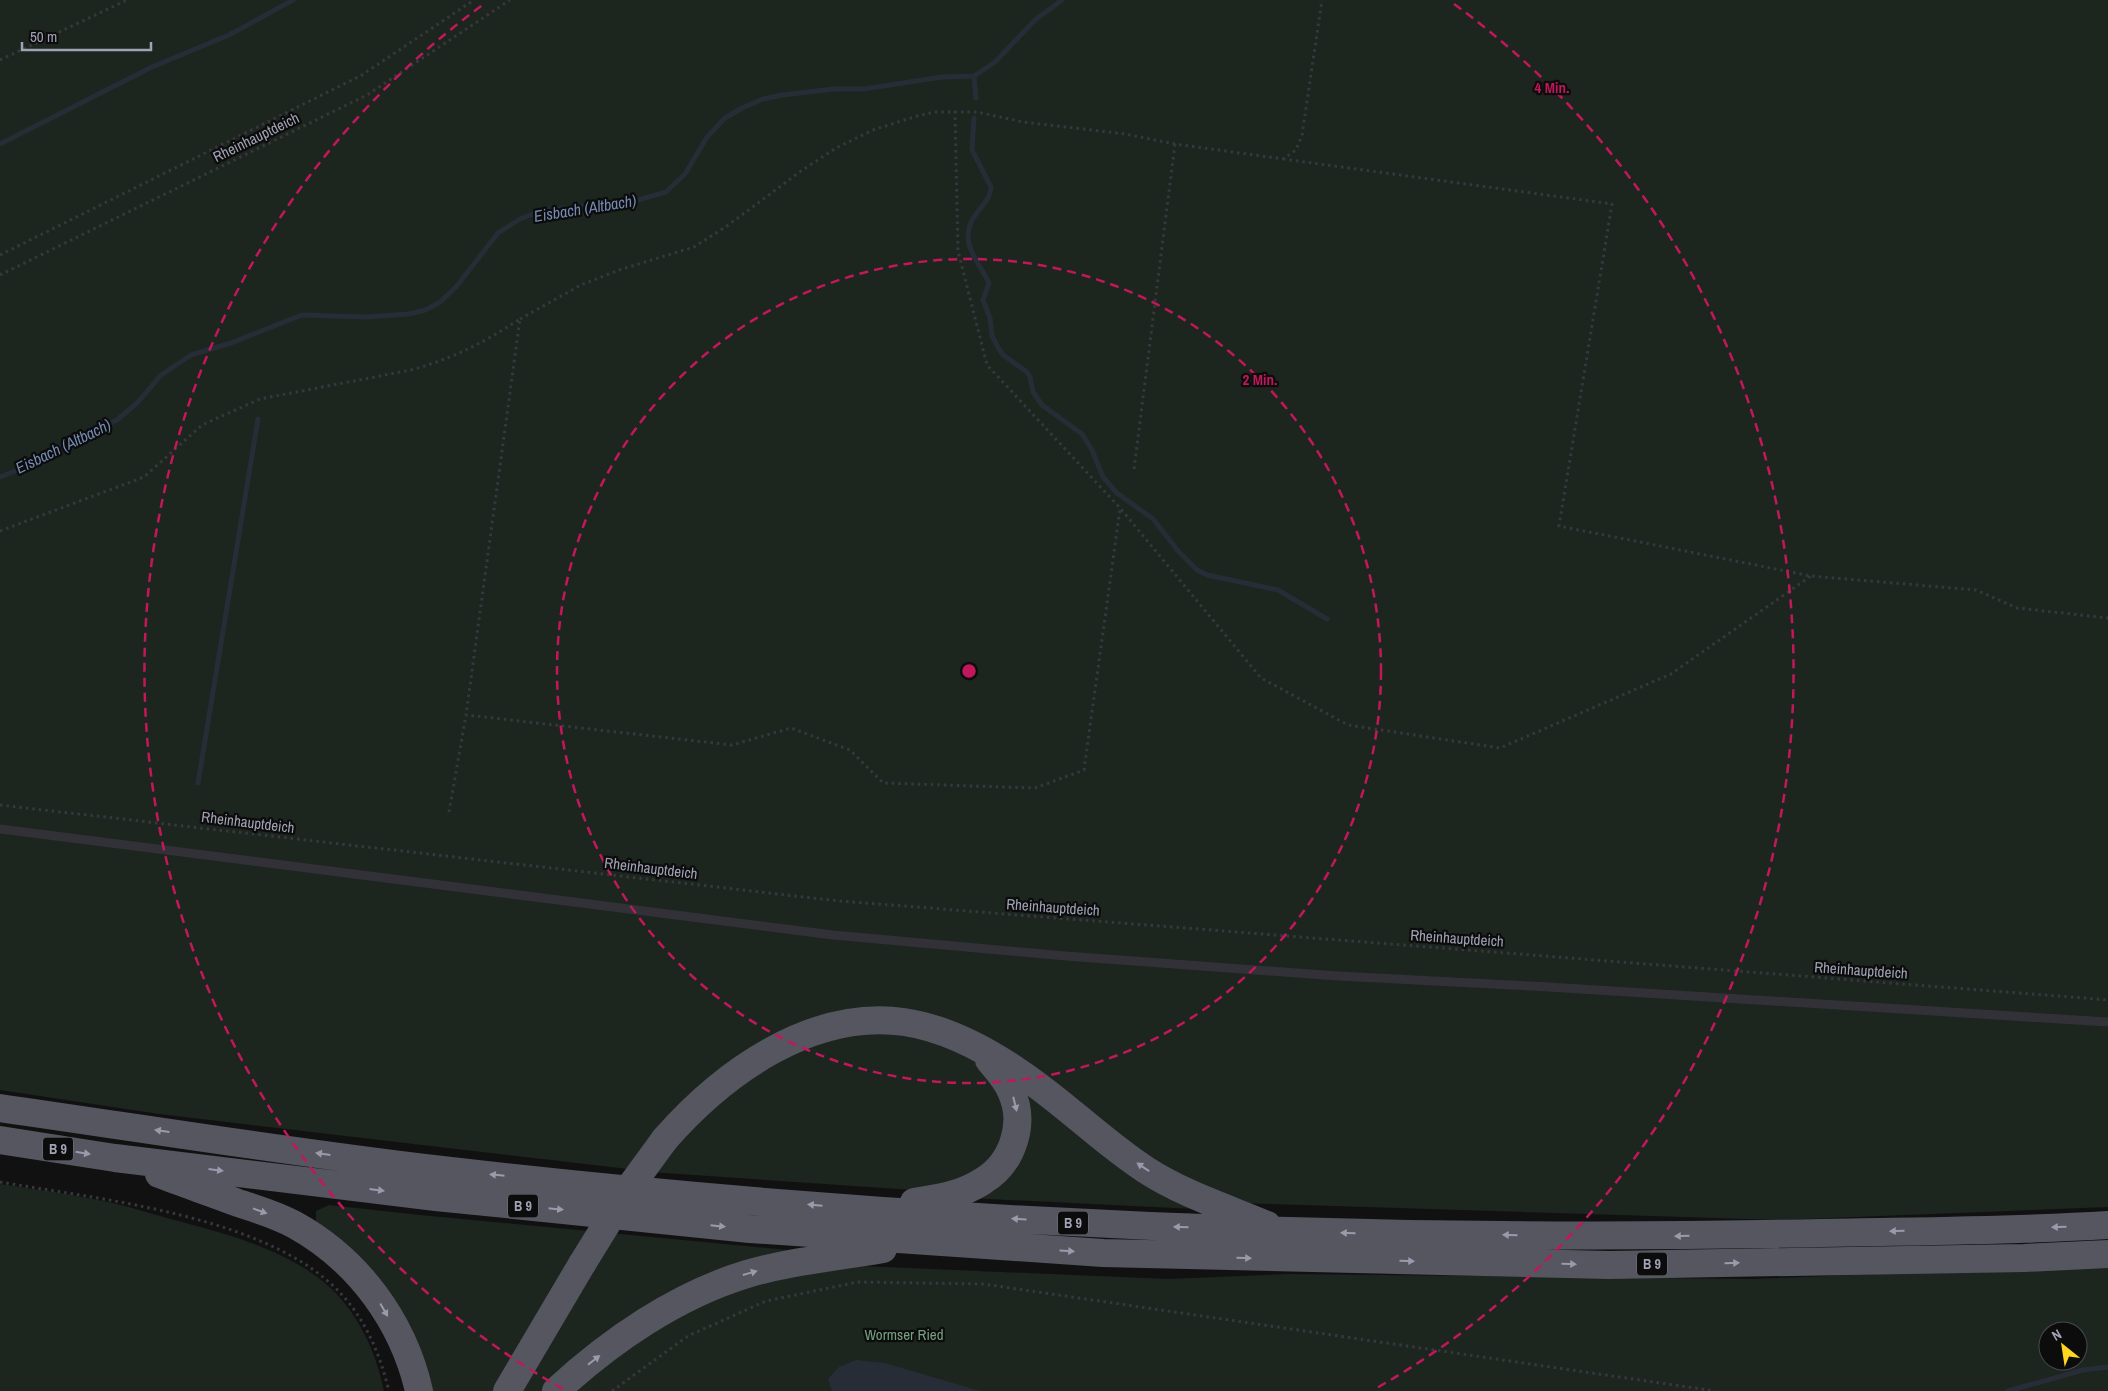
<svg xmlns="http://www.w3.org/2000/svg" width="2108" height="1391" font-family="'Archivo Narrow',sans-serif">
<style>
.green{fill:#1d251f;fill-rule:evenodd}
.water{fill:#262d36}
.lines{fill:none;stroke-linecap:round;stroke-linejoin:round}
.stream{stroke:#262d36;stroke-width:5}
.path{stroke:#37383e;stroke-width:3;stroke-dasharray:2.5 4;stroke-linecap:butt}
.service{stroke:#313137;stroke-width:9}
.trunk{stroke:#555660;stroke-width:28}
.trunk-bridge{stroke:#555660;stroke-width:28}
.oneway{fill:#999bac}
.ring{fill:none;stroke:#c2185b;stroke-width:2.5;stroke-dasharray:9 6}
.labels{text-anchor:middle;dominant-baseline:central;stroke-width:4.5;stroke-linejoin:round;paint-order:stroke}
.shield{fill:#0c0c0d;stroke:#747682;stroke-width:1}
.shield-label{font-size:14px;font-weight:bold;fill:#a1a3b4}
.street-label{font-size:15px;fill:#a1a3b4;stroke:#0c0c0d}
.park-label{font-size:15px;fill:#76a080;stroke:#0c0c0d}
.water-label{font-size:16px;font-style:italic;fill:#758bb2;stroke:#0c0c0d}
.centre{fill:#c2185b;stroke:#0c0c0d;stroke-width:2.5}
.ring-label{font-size:15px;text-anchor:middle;font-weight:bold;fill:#c2185b;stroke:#0c0c0d;stroke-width:4.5;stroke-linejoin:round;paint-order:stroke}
</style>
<rect width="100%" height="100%" fill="#111112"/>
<path class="green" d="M0 0H2108V1207L1779 1220 1237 1203 1176 1176 1025 1065 836 1018 628 1169 159 1114 0 1090Z
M892 1029 973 1055 1003 1094 1006 1136 977 1175 913 1190 649 1172 712 1102 814 1040Z
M1019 1088 1195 1209 968 1198 986 1189Z
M0 1184C33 1189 65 1193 98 1200 126 1205 154 1215 182 1222 231 1235 285 1250 325 1283 357 1310 376 1351 384 1391H0Z
M329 1205 420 1215 789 1250V1252L546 1391H429L316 1222V1211Z
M2108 1265V1391H575L596 1372 683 1312 760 1282 861 1266 1168 1279 1287 1274 1752 1279ZM2048 1331H2078V1361H2048Z"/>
<path class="water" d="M856 1360 885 1363 980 1391H832L828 1379 839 1367Z"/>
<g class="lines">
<path class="stream" d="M974 76 976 98
M974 118 972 150 991 187C990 200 983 204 976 214 956 241 978 260 989 283L983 300 990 318 992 336 999 349 1003 355 1027 372 1030 377 1033 392 1042 405 1082 434 1092 450 1103 477 1117 493 1153 519 1179 552 1197 570 1207 575 1278 590 1327 619
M0 144 152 67 229 35 293 0
M0 477 23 468 62 446 117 420 138 402 161 375 191 355 231 343 302 315 366 317 409 314 425 310 439 303 456 287 498 233 520 219 541 211 638 200 666 192 685 174 707 137 725 118 742 108 763 99 782 95 834 89H864L942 77 974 76 995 62 1035 20 1062 0
M198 783 258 419
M2008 1391 2083 1370 2108 1367"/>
<path class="path" d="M0 60 127 0
M955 111 958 251 987 365 1120 508 1261 678 1348 725 1500 748 1671 674 1811 576
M1283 159 1612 204 1559 526 1811 576 1976 590 2017 608 2108 618
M0 255 362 75 474 0
M0 275 367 95 510 0
M520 319 581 285 619 270 694 247 727 226 801 171 836 148 873 130 917 116 935 112H977L1023 122 1125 134 1175 144 1283 159 1296 150 1302 135 1322 0
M1134 469 1175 144
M0 531 144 477 202 425 260 399 411 370C454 358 483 343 520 319L466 715
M0 805 839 901 2108 1000
M449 812 466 715 732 745 791 728 850 750 883 783 1035 788 1084 770 1120 509
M0 1182C99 1199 254 1215 330 1283 362 1311 379 1350 389 1391
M612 1391 688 1336 766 1301 858 1282 983 1284 1715 1391"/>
<path class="service" d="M0 829 833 935 1066 956 1338 976 1549 987 2108 1022"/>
<path class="trunk" d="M0 1108C147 1129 294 1153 442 1170 900 1223 1361 1243 1821 1233 1917 1231 2013 1231 2108 1225
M665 1139C723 1073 811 1009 904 1022 945 1028 983 1048 1017 1071 1063 1101 1101 1141 1146 1170 1183 1194 1227 1208 1267 1225
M0 1140 115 1158 436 1197 750 1229 1103 1253 1609 1265 2024 1258 2108 1254
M159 1174C185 1184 212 1193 238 1203 257 1209 277 1215 295 1225 358 1260 403 1321 419 1391
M914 1202C938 1198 962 1195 983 1181 1013 1163 1026 1123 1011 1091 1006 1079 997 1070 989 1060
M507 1391 582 1264
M556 1391C610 1341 677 1295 747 1274 791 1261 838 1257 883 1249"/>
<path class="trunk-bridge" d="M582 1264 627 1191 665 1139"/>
</g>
<defs><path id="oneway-solid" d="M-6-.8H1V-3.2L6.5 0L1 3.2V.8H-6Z" transform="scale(1.25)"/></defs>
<g class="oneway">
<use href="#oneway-solid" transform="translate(1015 1104) rotate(76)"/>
<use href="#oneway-solid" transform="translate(162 1131) rotate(-172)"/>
<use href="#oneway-solid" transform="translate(83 1153) rotate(9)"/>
<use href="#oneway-solid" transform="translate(323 1154) rotate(-172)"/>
<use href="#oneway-solid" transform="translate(1143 1167) rotate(-146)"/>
<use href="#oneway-solid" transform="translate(216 1170) rotate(7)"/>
<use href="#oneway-solid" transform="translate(497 1175) rotate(-174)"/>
<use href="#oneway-solid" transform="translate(377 1190) rotate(7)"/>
<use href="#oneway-solid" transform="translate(815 1205) rotate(-175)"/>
<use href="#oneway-solid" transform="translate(556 1209) rotate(6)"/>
<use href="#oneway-solid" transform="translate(260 1211) rotate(20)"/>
<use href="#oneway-solid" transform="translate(1019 1219) rotate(-176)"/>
<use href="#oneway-solid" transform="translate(718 1226) rotate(6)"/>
<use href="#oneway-solid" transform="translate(1181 1227) rotate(-178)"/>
<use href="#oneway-solid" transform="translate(2059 1227) rotate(179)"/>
<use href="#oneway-solid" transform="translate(1897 1231) rotate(179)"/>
<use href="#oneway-solid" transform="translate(1348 1233) rotate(-179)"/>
<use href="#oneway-solid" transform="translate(1510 1235) rotate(-179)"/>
<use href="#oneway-solid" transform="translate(1682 1236) rotate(179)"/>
<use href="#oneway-solid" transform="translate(1067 1251) rotate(4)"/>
<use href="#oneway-solid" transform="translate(1244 1258) rotate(2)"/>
<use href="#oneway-solid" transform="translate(1407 1261) rotate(1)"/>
<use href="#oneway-solid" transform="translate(1732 1263) rotate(-1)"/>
<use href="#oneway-solid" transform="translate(1569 1264) rotate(1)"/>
<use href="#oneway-solid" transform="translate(750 1273) rotate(-16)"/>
<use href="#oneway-solid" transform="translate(384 1310) rotate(60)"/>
<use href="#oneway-solid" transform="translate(594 1360) rotate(-38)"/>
</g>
<g class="ring">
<circle cx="969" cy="671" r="412"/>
<path d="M563 1389A825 825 0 0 1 484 4M1454 4A825 825 0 0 1 1375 1389"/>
</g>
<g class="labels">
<g class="shield">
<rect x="43" y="1137.5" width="30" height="23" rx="4"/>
<rect x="508" y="1194.5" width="30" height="23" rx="4"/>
<rect x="1058" y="1211.5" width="30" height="23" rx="4"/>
<rect x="1637" y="1252.5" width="30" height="23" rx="4"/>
</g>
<g class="shield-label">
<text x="58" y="1149">B 9</text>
<text x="523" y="1206">B 9</text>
<text x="1073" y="1223">B 9</text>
<text x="1652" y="1264">B 9</text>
</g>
<g class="street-label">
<text transform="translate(256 137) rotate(-26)">Rheinhauptdeich</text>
<text transform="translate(248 822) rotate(7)">Rheinhauptdeich</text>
<text transform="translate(651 868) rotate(7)">Rheinhauptdeich</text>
<text transform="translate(1053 907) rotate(4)">Rheinhauptdeich</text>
<text transform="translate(1457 938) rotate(4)">Rheinhauptdeich</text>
<text transform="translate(1861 970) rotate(4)">Rheinhauptdeich</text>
</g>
<g class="park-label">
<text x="904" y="1334">Wormser Ried</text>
</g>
<g class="water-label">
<text transform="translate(585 208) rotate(-9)">Eisbach (Altbach)</text>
<text transform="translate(63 446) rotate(-26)">Eisbach (Altbach)</text>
</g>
</g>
<circle cx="969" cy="671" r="8" class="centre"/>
<g class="ring-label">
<text x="1552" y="93">4 Min.</text>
<text x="1260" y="385">2 Min.</text>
</g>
<g transform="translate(2063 1346) rotate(330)"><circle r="24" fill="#0c0c0d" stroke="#484850"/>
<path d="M0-4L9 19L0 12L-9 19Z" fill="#fdd71e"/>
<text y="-8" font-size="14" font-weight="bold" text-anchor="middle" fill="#a1a3b4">N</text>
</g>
<path d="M22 42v8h129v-8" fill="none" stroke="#a1a3b4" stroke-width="2.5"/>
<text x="30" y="42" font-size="15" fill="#a1a3b4" stroke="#0c0c0d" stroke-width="4" paint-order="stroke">50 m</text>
</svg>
